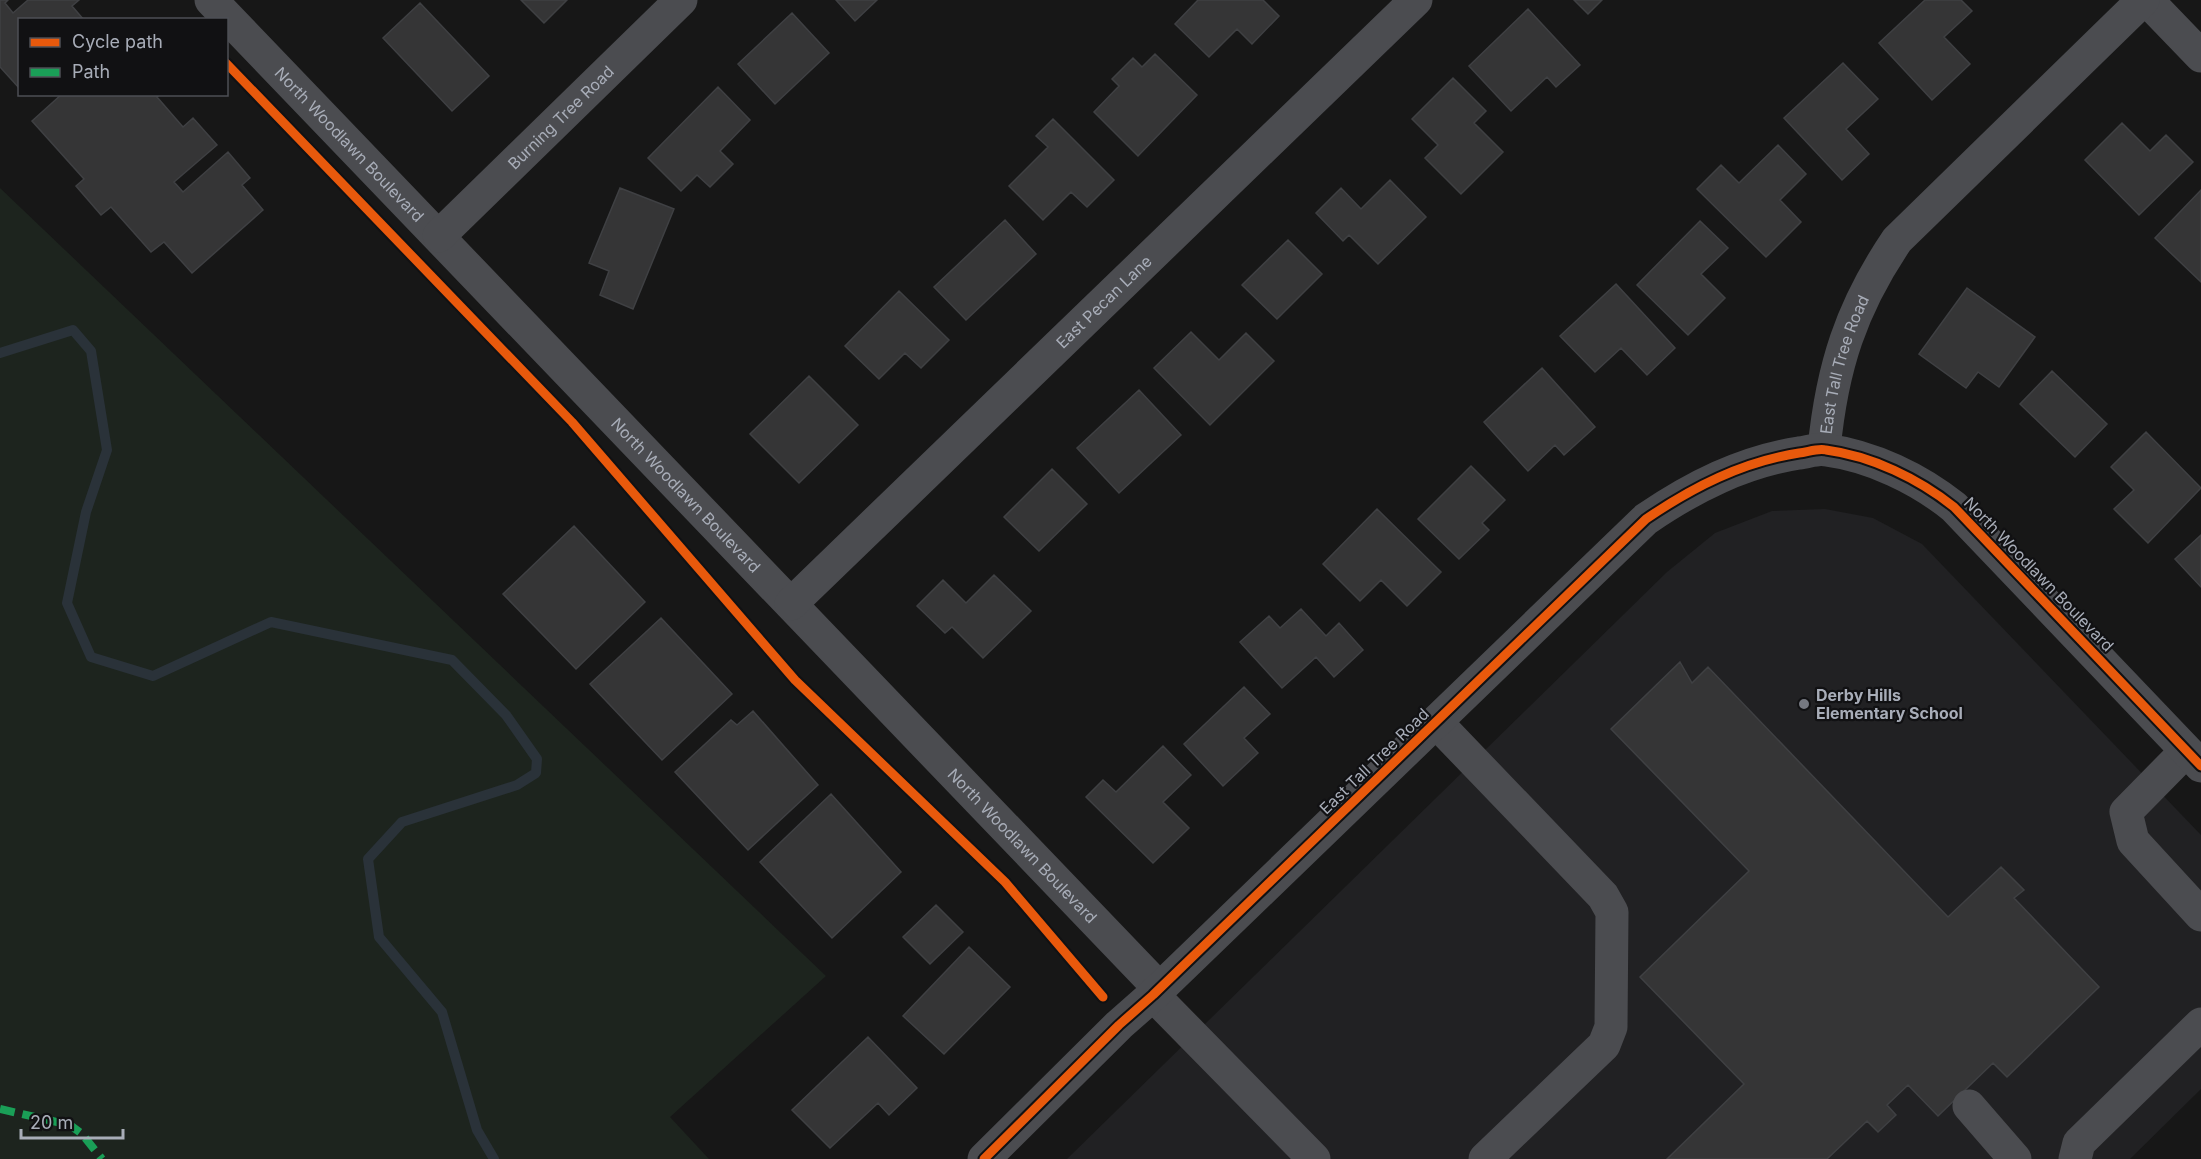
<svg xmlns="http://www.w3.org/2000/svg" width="2201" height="1159" font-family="Inter,sans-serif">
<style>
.built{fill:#212123}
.green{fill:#1d241e}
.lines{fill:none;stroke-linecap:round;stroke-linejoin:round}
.stream{stroke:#2a3239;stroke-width:10}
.building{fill:#353536;stroke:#3f4043;stroke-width:1.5}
.minor{stroke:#4b4c50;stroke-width:33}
.quiet{stroke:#1a9f57;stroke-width:8;stroke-dasharray:15 8;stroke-linecap:butt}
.cycleway-casing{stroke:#111113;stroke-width:13}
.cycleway{stroke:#e8590c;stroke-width:9}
.poi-dot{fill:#757880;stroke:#111113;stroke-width:2}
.labels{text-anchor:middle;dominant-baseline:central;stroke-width:4.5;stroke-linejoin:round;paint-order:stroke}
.street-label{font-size:16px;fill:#a8adb8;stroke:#111113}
.poi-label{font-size:16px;font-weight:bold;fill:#a8adb8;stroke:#111113;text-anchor:start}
</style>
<rect width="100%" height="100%" fill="#171717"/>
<path class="built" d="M1825 509 1873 518 1922 544 2201 835V1089L2130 1159H1067L1667 572 1715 533 1772 511Z"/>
<path class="green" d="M0 188 826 976 670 1117 709 1159H0Z"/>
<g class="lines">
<path class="stream" d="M0 353 73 330 91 351 107 450 86 512 67 603 91 657 153 676 271 622 452 660 506 715 537 759 536 773 517 785 402 822 368 859 379 937 442 1012 477 1130 494 1159"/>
</g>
<path class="building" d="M0 0H8L5 3 13 13 28 0H79L72 6 84 20H20V89L0 67Z
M521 0H567L544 23Z
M836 0H877L855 21Z
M1198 0H1263L1279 16 1252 44 1237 29 1209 57 1175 24Z
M1574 0H1602L1588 14Z
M1925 0H1961L1972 11 1944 37 1970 64 1932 100 1879 43Z
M420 3 489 76 452 111 383 38Z
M1528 9 1580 65 1556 87 1547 77 1511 111 1469 66Z
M792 13 829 53 775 104 738 64Z
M1155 54 1197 95 1138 156 1094 112 1119 86 1112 79 1133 58 1142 67Z
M1843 63 1878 99 1846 129 1869 154 1842 180 1784 118Z
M1453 78 1486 111 1474 123 1503 152 1461 194 1425 158 1438 145 1412 119Z
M718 87 750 120 720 151 733 164 710 187 697 175 681 191 648 158Z
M62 94H160L157 97 183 127 193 118 217 145 174 182 183 192 228 152 250 178 242 185 263 210 192 273 164 242 151 252 111 207 101 215 76 186 84 179 32 121Z
M1053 119 1114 180 1087 207 1071 192 1043 220 1009 186 1048 147 1036 136Z
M2122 123 2150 151 2166 135 2193 162 2139 215 2085 160Z
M1778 145 1806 174 1780 200 1801 222 1766 257 1697 189 1721 165 1739 183Z
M1390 180 1426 217 1378 264 1349 235 1343 241 1316 213 1341 188 1361 209Z
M620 188 674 209 633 309 600 295 609 271 589 263Z
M2201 190V282L2155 238Z
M1005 220 1036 254 966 320 934 287Z
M1700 221 1728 248 1701 274 1725 298 1688 335 1637 285Z
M1288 240 1322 274 1277 319 1242 285Z
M1616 284 1675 348 1647 375 1621 348 1595 372 1560 336Z
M1967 288 2035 337 1999 387 1978 372 1966 388 1919 354Z
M899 291 949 340 921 368 905 353 879 379 845 346Z
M1191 332 1219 360 1246 333 1274 361 1210 425 1154 368Z
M1542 368 1595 427 1564 455 1555 445 1528 471 1484 422Z
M2052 371 2107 424 2075 457 2020 404Z
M809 376 858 425 799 483 750 434Z
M1139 390 1181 435 1119 493 1077 448Z
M2146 432 2201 488 2148 543 2114 509 2134 490 2111 467Z
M1471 466 1505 500 1482 523 1489 530 1459 559 1418 519Z
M1052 469 1087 504 1039 551 1004 517Z
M1377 509 1441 572 1407 606 1381 580 1360 601 1323 564Z
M574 526 645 602 576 669 503 594Z
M2201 535V587L2175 559Z
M994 575 1031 611 983 658 952 627 945 633 917 606 943 580 966 603Z
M1301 609 1326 636 1339 623 1363 650 1334 677 1316 657 1282 688 1240 642 1269 616 1280 628Z
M661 618 732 694 662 760 590 684Z
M1680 662 1692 683 1708 667 1948 917 2001 867 2024 890 2014 898 2099 987 2007 1077 1993 1063 1938 1116 1908 1085 1887 1105 1896 1115 1878 1132 1867 1121 1827 1159H1667L1744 1084 1640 977 1749 871 1611 729Z
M1244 687 1270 714 1244 738 1258 753 1223 786 1184 744Z
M753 711 818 785 748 850 675 772 731 720 737 725Z
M1163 746 1191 775 1163 802 1189 828 1153 863 1086 797 1103 780 1116 792Z
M831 794 901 872 832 938 760 862Z
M936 905 963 932 930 964 903 937Z
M969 947 1010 987 944 1054 903 1016Z
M868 1037 917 1088 889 1115 878 1103 830 1148 792 1110Z"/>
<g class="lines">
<g class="minor">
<path id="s1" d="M211 0 1160 989"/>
<path d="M2147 0 2201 56"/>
<path id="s2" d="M439 236 681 0"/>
<path id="s3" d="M1824 449C1832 367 1851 308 1897 240L2143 0"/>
<path id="s4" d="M791 604 1416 0"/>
<path d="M1436 722 1603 896 1612 912 1611 1027 1604 1045 1485 1159"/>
<path d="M2186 751 2126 812 2133 841 2201 915"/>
<path d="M1153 995 1314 1159"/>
<path d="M1969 1106 2015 1159"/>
<path d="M984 1159 1119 1025 1153 995 1646 519C1693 487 1742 462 1799 453 1808 452 1818 448 1826 450 1872 456 1919 479 1954 507L2201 766"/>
<path d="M2075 1159 2079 1143 2201 1024"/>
</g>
<path class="quiet" d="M0 1109 70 1125 82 1134 102 1159"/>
<g class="cycleway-casing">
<path id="cycleway" d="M226 63 572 422 795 680 1005 882 1103 997
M984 1159 1119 1025 1153 995 1646 519C1693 487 1742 462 1799 453 1808 452 1818 448 1826 450 1872 456 1919 479 1954 507L2201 766"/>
</g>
<use href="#cycleway" class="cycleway"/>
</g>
<circle class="poi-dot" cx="1804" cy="704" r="6"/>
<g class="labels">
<g class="street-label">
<text stroke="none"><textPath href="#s2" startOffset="170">Burning Tree Road</textPath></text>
<text stroke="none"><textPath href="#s1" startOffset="200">North Woodlawn Boulevard</textPath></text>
<text stroke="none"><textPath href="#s4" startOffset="435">East Pecan Lane</textPath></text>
<text stroke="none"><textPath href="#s3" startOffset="87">East Tall Tree Road</textPath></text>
<text stroke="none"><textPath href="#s1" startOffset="686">North Woodlawn Boulevard</textPath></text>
<text transform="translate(2039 574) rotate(46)">North Woodlawn Boulevard</text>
<text transform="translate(1374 761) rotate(-44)">East Tall Tree Road</text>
<text stroke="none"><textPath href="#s1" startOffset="1172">North Woodlawn Boulevard</textPath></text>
</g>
<g class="poi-label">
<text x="1816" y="695">Derby Hills<tspan x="1816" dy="18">Elementary School</tspan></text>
</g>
</g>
<rect x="18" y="18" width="210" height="78" fill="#111113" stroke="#4d4f55" stroke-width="1.5"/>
<rect x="30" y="38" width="30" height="9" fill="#e8590c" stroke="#4d4f55" stroke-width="1.5"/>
<text x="72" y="48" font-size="18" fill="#a8adb8">Cycle path</text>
<rect x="30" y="68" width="30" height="9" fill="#1a9f57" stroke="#4d4f55" stroke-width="1.5"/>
<text x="72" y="78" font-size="18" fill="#a8adb8">Path</text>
<path d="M21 1129v9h102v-9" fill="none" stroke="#a8adb8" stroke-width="3"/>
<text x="30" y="1129" font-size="18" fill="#a8adb8" stroke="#111113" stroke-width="4.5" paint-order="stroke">20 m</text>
</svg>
